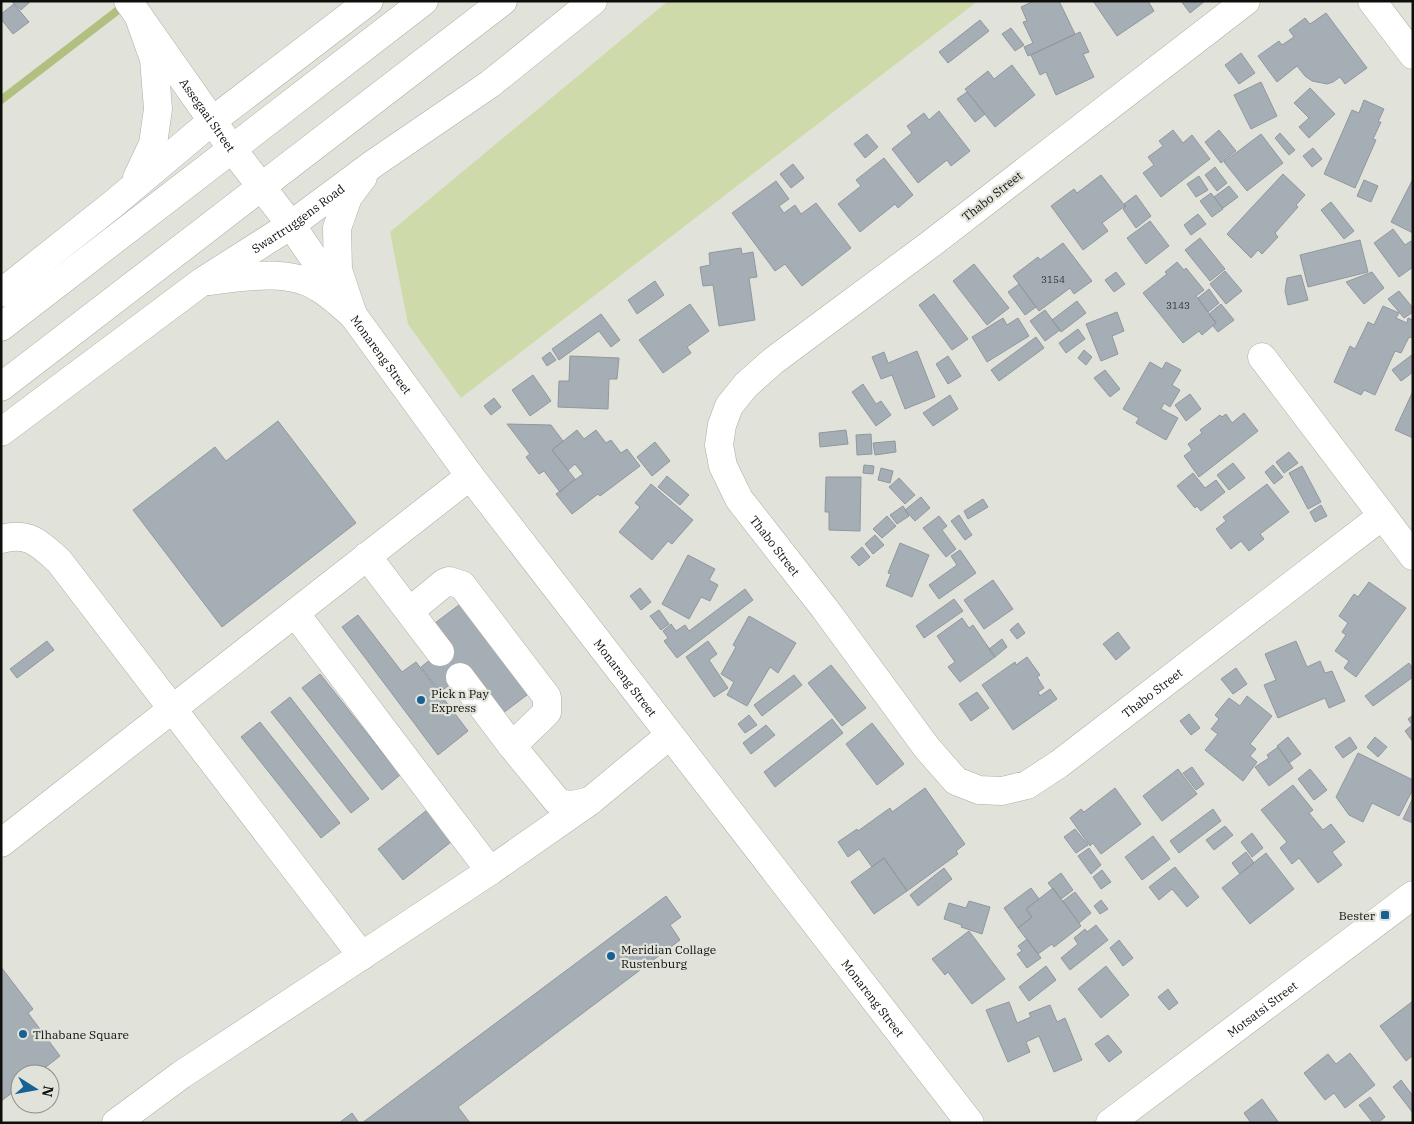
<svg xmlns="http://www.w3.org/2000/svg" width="1414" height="1124" font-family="'IBM Plex Serif',serif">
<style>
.green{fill:#cfdaaa}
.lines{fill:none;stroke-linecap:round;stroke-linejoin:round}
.stream{stroke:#b1bf80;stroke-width:8}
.building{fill:#a6aeb5;stroke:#90979e}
.minor-casing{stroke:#acaea5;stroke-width:29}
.major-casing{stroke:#acaea5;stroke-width:29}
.minor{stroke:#fff;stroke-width:28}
.major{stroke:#fff;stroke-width:28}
.poi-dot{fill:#176195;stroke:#e1e3da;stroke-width:2}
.labels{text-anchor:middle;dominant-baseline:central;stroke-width:4.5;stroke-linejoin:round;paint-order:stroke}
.number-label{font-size:10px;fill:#343636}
.street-label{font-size:12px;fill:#0e0e0b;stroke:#e1e3da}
.poi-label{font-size:12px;fill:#0e0e0b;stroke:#e1e3da;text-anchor:start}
</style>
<rect width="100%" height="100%" fill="#e1e3da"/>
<path class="green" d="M668 1H978L461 398 408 324 390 232Z"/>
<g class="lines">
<path class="stream" d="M1 100 126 4"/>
</g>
<path class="building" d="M11 1H31L21 10Z
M1034 1H1059L1075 34 1028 56 1024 47 1033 43 1023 22 1027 21 1021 7Z
M1093 1H1148L1154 11 1117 36Z
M1181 1H1205L1190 13Z
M14 4 29 22 13 34 1 19V14Z
M1326 13 1367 68 1345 84 1340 77 1333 82 1327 84 1312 81 1305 76 1297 66 1277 82 1258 56 1279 41 1282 45 1294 37 1289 30 1305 18 1310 24Z
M980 20 989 31 948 63 939 52Z
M1011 28 1024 45 1015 51 1002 34Z
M1080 32 1089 52 1083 54 1094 77 1056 95 1046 72 1040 75 1031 55Z
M1241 53 1255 73 1239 84 1225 65Z
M1012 65 1035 95 995 127 965 89 988 71 994 79Z
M1261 82 1277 116 1251 129 1234 95Z
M1310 88 1335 114 1309 138 1299 127 1309 118 1294 103Z
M967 92 985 114 975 122 957 99Z
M1364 100 1384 109 1378 122H1381L1373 139 1376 140 1355 188 1324 174 1352 110 1359 113Z
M939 111 970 151 951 166 947 160 918 183 892 149 912 133 907 126 924 113 929 120Z
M1173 130 1183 143 1192 135 1210 159 1161 197 1143 173 1154 165 1148 157 1163 146 1159 141Z
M1219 130 1236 151 1221 163 1205 142Z
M1280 133 1295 150 1289 155 1275 138Z
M867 134 878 147 865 158 854 144Z
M1261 134 1283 163 1247 191 1224 162Z
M1313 148 1322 159 1312 167 1303 156Z
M884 158 913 195 898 208 895 204 860 232 838 204 861 186 856 180Z
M793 164 804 178 791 188 780 174Z
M1215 167 1227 183 1217 191 1205 175Z
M1283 174 1305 195 1296 205 1298 207 1275 233 1278 237 1262 254 1258 250 1251 258 1227 234Z
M1101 175 1125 206 1102 223 1108 231 1083 250 1051 206 1074 189 1077 193Z
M1199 176 1208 190 1196 197 1187 184Z
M1413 179V233L1391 222Z
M1364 180 1378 186 1371 202 1357 196Z
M776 181 789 199 779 206 784 213 795 205 801 214 816 203 851 248 802 286 785 264 775 271 732 213Z
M1229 186 1238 197 1223 208 1214 197Z
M1211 193 1223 209 1212 217 1200 201Z
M1136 195 1151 216 1136 228 1123 209 1126 206 1124 204Z
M1331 202 1354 231 1344 239 1321 210Z
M1198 214 1206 224 1191 235 1184 225Z
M1150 221 1169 246 1146 264 1127 238Z
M1393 229 1405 245 1411 241 1413 244V267L1399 277 1374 243Z
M1200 238 1225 269 1210 281 1185 250Z
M1360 240 1368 272 1308 287 1300 255Z
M1063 243 1092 281 1074 294 1070 288 1039 311 1013 276 1038 257 1040 260Z
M741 248 742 254 753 252 757 277 749 278 755 320 719 326 713 285 703 286 700 267 710 265 709 253Z
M1177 262 1184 270 1186 268 1204 290 1196 296 1216 323 1202 335 1199 331 1183 343 1143 293 1167 274 1165 272Z
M974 264 1009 308 987 325 953 281Z
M1225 271 1242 291 1226 304 1210 284Z
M1116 272 1125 284 1114 292 1105 280Z
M1372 272 1384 288 1364 304 1346 282Z
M1301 275 1308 300 1288 305 1285 291 1287 278Z
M655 281 664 295 637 314 628 300Z
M1019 284 1036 307 1025 315 1008 292Z
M1209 289 1219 303 1208 312 1198 298Z
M1399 291 1413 308V312L1404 318 1388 299Z
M934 294 968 339 952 350 919 305Z
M1077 301 1086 313 1061 332 1052 320Z
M690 304 709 331 687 347 691 353 663 373 639 340Z
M1221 304 1234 320 1218 332 1213 326 1216 323 1209 314Z
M1383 306 1399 313 1396 318 1407 323 1408 318 1413 320V338L1409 337 1401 353 1395 351 1375 395 1364 390 1361 395 1334 382 1350 346 1355 349 1368 322 1374 325Z
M1045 310 1060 330 1045 341 1030 321Z
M1117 312 1124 331 1112 336 1118 354 1101 361 1086 324Z
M601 314 620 340 611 347 599 331 559 360 552 349Z
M1003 318 1007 325 1018 318 1029 336 987 362 972 337Z
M1078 329 1085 339 1066 353 1059 343Z
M1036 337 1044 348 999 381 991 370Z
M1084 350 1092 357 1086 365 1078 358Z
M917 351 935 397 905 409 892 375 881 379 872 357 884 352 888 363Z
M550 352 556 360 547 366 542 358Z
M1413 354V372L1401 381 1392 370Z
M570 356 619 358 617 379H609L608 409 558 407 559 381H569Z
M948 356 961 376 948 384 936 364Z
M1150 362 1162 369 1166 362 1181 370 1172 385 1180 390 1170 407 1164 403 1161 409 1178 418 1166 440 1136 423 1139 418 1123 409Z
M1105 370 1120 389 1110 397 1094 378Z
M533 375 551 401 530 416 512 390Z
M863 384 876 404 881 401 891 415 876 426 852 392Z
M1413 391V438L1395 430Z
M1190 394 1201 409 1186 421 1175 405Z
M950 395 958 409 933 426 923 413Z
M494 398 501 407 491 415 484 406Z
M1244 413 1258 431 1199 477 1184 456 1192 450 1188 444 1202 433 1200 430 1220 415 1222 417 1226 414 1232 423Z
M278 421 356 523 222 627 133 510 215 447 226 461Z
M507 424 551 425 563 441 552 450 575 479 560 492 544 471 539 474 526 457 530 454Z
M577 430 584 439 596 430 606 443 611 440 621 453 627 449 640 466 600 496 598 494 572 514 556 494 583 474 575 464 568 470 552 450Z
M846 430 848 444 820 447 819 433Z
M871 434 872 454 857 455 856 435Z
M895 441 896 452 875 455 873 443Z
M655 442 670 461 652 476 637 457Z
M1289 452 1298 463 1284 473 1276 462Z
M1233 463 1245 478 1229 490 1217 475Z
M864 465 874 466 873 474 863 473Z
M1273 465 1283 477 1274 484 1265 472Z
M1302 466 1321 502 1308 509 1289 473Z
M881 468 893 471 890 483 878 480Z
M1193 473 1205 488 1216 480 1225 492 1201 511 1197 506 1195 508 1177 486Z
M667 476 689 495 680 505 658 487Z
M826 477H861L860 531 829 530V512H825Z
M899 478 915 495 905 504 889 487Z
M651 484 693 520 672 544 668 541 652 560 619 532 640 507 635 503Z
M1267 484 1289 512 1260 534 1264 539 1249 551 1241 541 1231 549 1216 529 1226 521 1223 517Z
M921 497 930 508 915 521 905 510Z
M983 499 988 507 968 519 964 511Z
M1321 505 1327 516 1315 522 1310 512Z
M903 506 909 516 897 524 890 515Z
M959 515 972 535 965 540 951 521Z
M887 516 896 526 882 538 873 529Z
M939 516 947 526 942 530 956 549 946 557 923 528Z
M875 535 884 545 873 554 865 544Z
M900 543 929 555 912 597 886 586 891 574 888 573Z
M862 547 870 557 859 566 851 557Z
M960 550 976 573 939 599 929 585 957 565 951 556Z
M688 555 715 569 709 580 718 585 710 601 701 597 689 619 662 604Z
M993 580 1013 609 984 629 964 600Z
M1369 582 1406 608 1356 677 1344 668 1349 661 1335 651 1346 635 1342 632 1348 623 1339 616 1354 594 1358 597Z
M640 588 651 602 641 610 630 596Z
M745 589 753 600 677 658 664 641 668 638 663 631 671 624 676 631 685 625 689 631Z
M954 599 963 611 924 638 916 626Z
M463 602 531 692 503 713 460 677 440 692 421 667 451 644 435 623Z
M659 610 669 624 661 630 650 616Z
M358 615 402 672 416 662 468 731 438 755 342 627Z
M749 616 796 643 778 673 770 667 747 706 727 695 734 682 721 674 736 647 733 645Z
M962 618 969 628 973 625 995 657 960 682 948 667 955 662 937 636Z
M1018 623 1025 633 1017 639 1010 630Z
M1118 632 1130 648 1116 660 1103 644Z
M1002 639 1007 647 995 657 989 649Z
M47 641 54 650 17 678 10 669Z
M708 641 717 654 709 660 728 688 714 697 686 657Z
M1296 641 1307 667 1320 661 1325 673 1332 671 1345 701 1329 708 1325 698 1278 718 1264 685 1276 680 1265 654Z
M1027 657 1040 675 1037 677 1044 688 1038 692 1040 696 1050 689 1057 699 1013 730 982 685 1015 662 1016 665Z
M1409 663 1413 669V677L1373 706 1365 696Z
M831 665 866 708 842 726 808 683Z
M1236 668 1247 684 1233 694 1221 679Z
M320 674 400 775 382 790 302 688Z
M794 675 802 685 762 716 754 705Z
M977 692 989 708 971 721 959 704Z
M1247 696 1272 716 1250 744 1256 749 1250 756 1257 762 1243 781 1205 750 1218 734 1211 729 1219 719 1215 715 1229 698 1240 706Z
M290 697 369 799 351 813 271 712Z
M1189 714 1200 728 1191 735 1180 721Z
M749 715 757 725 745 733 738 724Z
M1413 715V742L1405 731 1412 725 1408 719Z
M832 719 843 733 775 787 764 772Z
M260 722 340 823 321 838 241 737Z
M872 723 904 764 877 785 846 744Z
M766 725 775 735 751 754 743 743Z
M1288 737 1301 754 1289 763 1277 746Z
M1350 737 1357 748 1343 758 1335 747Z
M1375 737 1387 747 1378 757 1367 747Z
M1278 747 1293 768 1269 786 1255 767 1269 758 1267 755Z
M1358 753 1413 780V789L1399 816 1372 803 1363 822 1349 815 1336 797Z
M1192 767 1204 784 1196 790 1183 773Z
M1178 769 1197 794 1162 821 1143 796Z
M1310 769 1327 790 1314 800 1298 779Z
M1293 785 1313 810 1309 813 1323 830 1331 824 1345 842 1332 852 1342 865 1318 883 1299 858 1292 864 1280 848 1287 842 1261 810Z
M925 788 965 844 956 851 958 854 907 891 884 858 872 867 859 849 848 857 838 842 857 829 858 831 890 808 892 812Z
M1115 788 1141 824 1101 854 1093 843 1090 846 1070 818 1081 809 1084 812Z
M1413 798V823L1403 819Z
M1213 809 1221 821 1179 853 1170 841Z
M427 810 451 842 403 880 378 849Z
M1225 826 1233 835 1214 850 1206 840Z
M1075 829 1088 845 1076 853 1064 837Z
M1252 833 1263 848 1252 857 1241 842Z
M1153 836 1170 859 1142 880 1125 857Z
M1089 848 1101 865 1091 874 1078 856Z
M1246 852 1254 863 1240 874 1232 863Z
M1266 853 1294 889 1250 924 1222 888Z
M884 858 907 891 874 914 851 882Z
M1175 867 1199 897 1187 907 1172 889 1159 900 1149 887Z
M944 868 952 879 918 906 910 895Z
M1102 870 1111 882 1101 889 1093 877Z
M1061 873 1073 890 1061 899 1048 883Z
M1031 888 1039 899 1026 909 1032 917 1018 928 1004 908Z
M1053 888 1081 926 1054 947 1052 944 1038 954 1018 928 1032 917 1026 909Z
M1075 892 1091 913 1079 923 1063 901Z
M666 896 681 917 670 925 680 940 458 1107 470 1123H362Z
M1101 900 1108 909 1100 914 1094 906Z
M969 901 990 907 982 934 961 927 962 925 944 919 949 903 966 908Z
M1096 925 1108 940 1070 970 1061 958 1078 944 1074 938 1085 929 1087 932Z
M969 931 1005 979 972 1004 948 972 945 975 932 959Z
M1027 939 1041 958 1027 968 1017 954 1022 951 1018 946Z
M1119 940 1133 958 1123 966 1110 948Z
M1046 966 1056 980 1029 1001 1019 987Z
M1106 966 1129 995 1101 1018 1078 989Z
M1 967 33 1009 28 1013 60 1056 37 1074H20V1087L1 1101Z
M1168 989 1178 1003 1169 1010 1158 997Z
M1413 1001V1055L1406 1061 1380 1026Z
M1009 1002 1017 1023 1031 1017 1029 1013 1050 1005 1057 1022 1065 1018 1082 1060 1054 1072 1039 1036 1026 1042 1030 1052 1008 1062 986 1010Z
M1108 1035 1122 1052 1109 1062 1095 1044Z
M1350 1053 1375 1085 1345 1108 1334 1093 1325 1100 1304 1073 1328 1054 1336 1064Z
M1401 1080 1413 1096V1113L1393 1087Z
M1370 1097 1385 1117 1378 1123H1373L1359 1105Z
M1262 1099 1279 1123H1251L1244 1113Z
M352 1113 359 1123H339Z"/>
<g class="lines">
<g class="minor-casing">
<g id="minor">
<path id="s1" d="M128 1 232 149 291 225 353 315 470 476 970 1123"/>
<path id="s2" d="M1246 1 928 246 773 361 746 385 729 406 722 425 719 445 723 466 739 499 825 609 927 748 956 781 979 790 1002 791 1027 785 1059 764 1382 516"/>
<path d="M1372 1 1413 55"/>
<path d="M1 327 424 1"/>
<path d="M1262 357 1413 556"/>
<path d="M1 387 503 1"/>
<path d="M1 539C29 531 40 544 59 561L362 956"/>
<path d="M367 556 440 652"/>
<path d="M410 611 444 583 449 581 462 585 547 697V712L540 719 512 746"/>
<path d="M295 613 490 871"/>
<path d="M460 677 512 746 557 801 563 804 573 805 590 801 670 735"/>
<path d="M1 843 470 476"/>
<path d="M116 1123 181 1075 490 871 590 801"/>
<path id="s3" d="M1110 1123 1413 895"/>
</g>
</g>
<g class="major-casing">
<g id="major">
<path d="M137 178 153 144 158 109 154 59 140 20"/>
<path d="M209 281C242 277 289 268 319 288 331 295 342 306 353 315"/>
<path d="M1 293 112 205 212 121 369 1"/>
<path d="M353 315 338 270 337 228 348 197 363 177"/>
<path id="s4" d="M1 432 203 281 291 225 373 164 490 84 593 1"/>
</g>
</g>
<use href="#minor" class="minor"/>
<use href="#major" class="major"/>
</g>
<g class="poi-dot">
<circle cx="421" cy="700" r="5"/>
<rect x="1380" y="910" width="10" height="10" rx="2.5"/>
<circle cx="611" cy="956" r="5"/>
<circle cx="23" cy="1034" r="5"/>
</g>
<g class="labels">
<g class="number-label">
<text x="1053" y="279">3154</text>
<text x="1178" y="305">3143</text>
</g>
<g class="street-label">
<text stroke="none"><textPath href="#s1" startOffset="139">Assegaai Street</textPath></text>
<text transform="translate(992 196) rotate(-38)">Thabo Street</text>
<text stroke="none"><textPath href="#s4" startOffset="366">Swartruggens Road</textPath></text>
<text stroke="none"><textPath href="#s1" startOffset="435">Monareng Street</textPath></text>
<text stroke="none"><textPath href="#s2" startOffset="815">Thabo Street</textPath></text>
<text stroke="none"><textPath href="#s1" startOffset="840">Monareng Street</textPath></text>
<text stroke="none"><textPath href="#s2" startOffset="1341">Thabo Street</textPath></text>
<text stroke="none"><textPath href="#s1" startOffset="1245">Monareng Street</textPath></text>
<text stroke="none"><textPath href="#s3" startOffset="190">Motsatsi Street</textPath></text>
</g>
<g class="poi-label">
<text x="431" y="693">Pick n Pay<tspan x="431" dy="14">Express</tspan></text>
<text x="1375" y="915" text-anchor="end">Bester</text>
<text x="621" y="949">Meridian Collage<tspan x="621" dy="14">Rustenburg</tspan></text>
<text x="33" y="1034">Tlhabane Square</text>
</g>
</g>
<rect width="1414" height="1124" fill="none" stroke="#0e0e0b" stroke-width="5"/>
<g transform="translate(35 1089) rotate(101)"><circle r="24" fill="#e1e3da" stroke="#8d8e87"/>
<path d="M0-4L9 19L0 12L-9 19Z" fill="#176195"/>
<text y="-8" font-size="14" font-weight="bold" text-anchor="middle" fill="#0e0e0b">N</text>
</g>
</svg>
